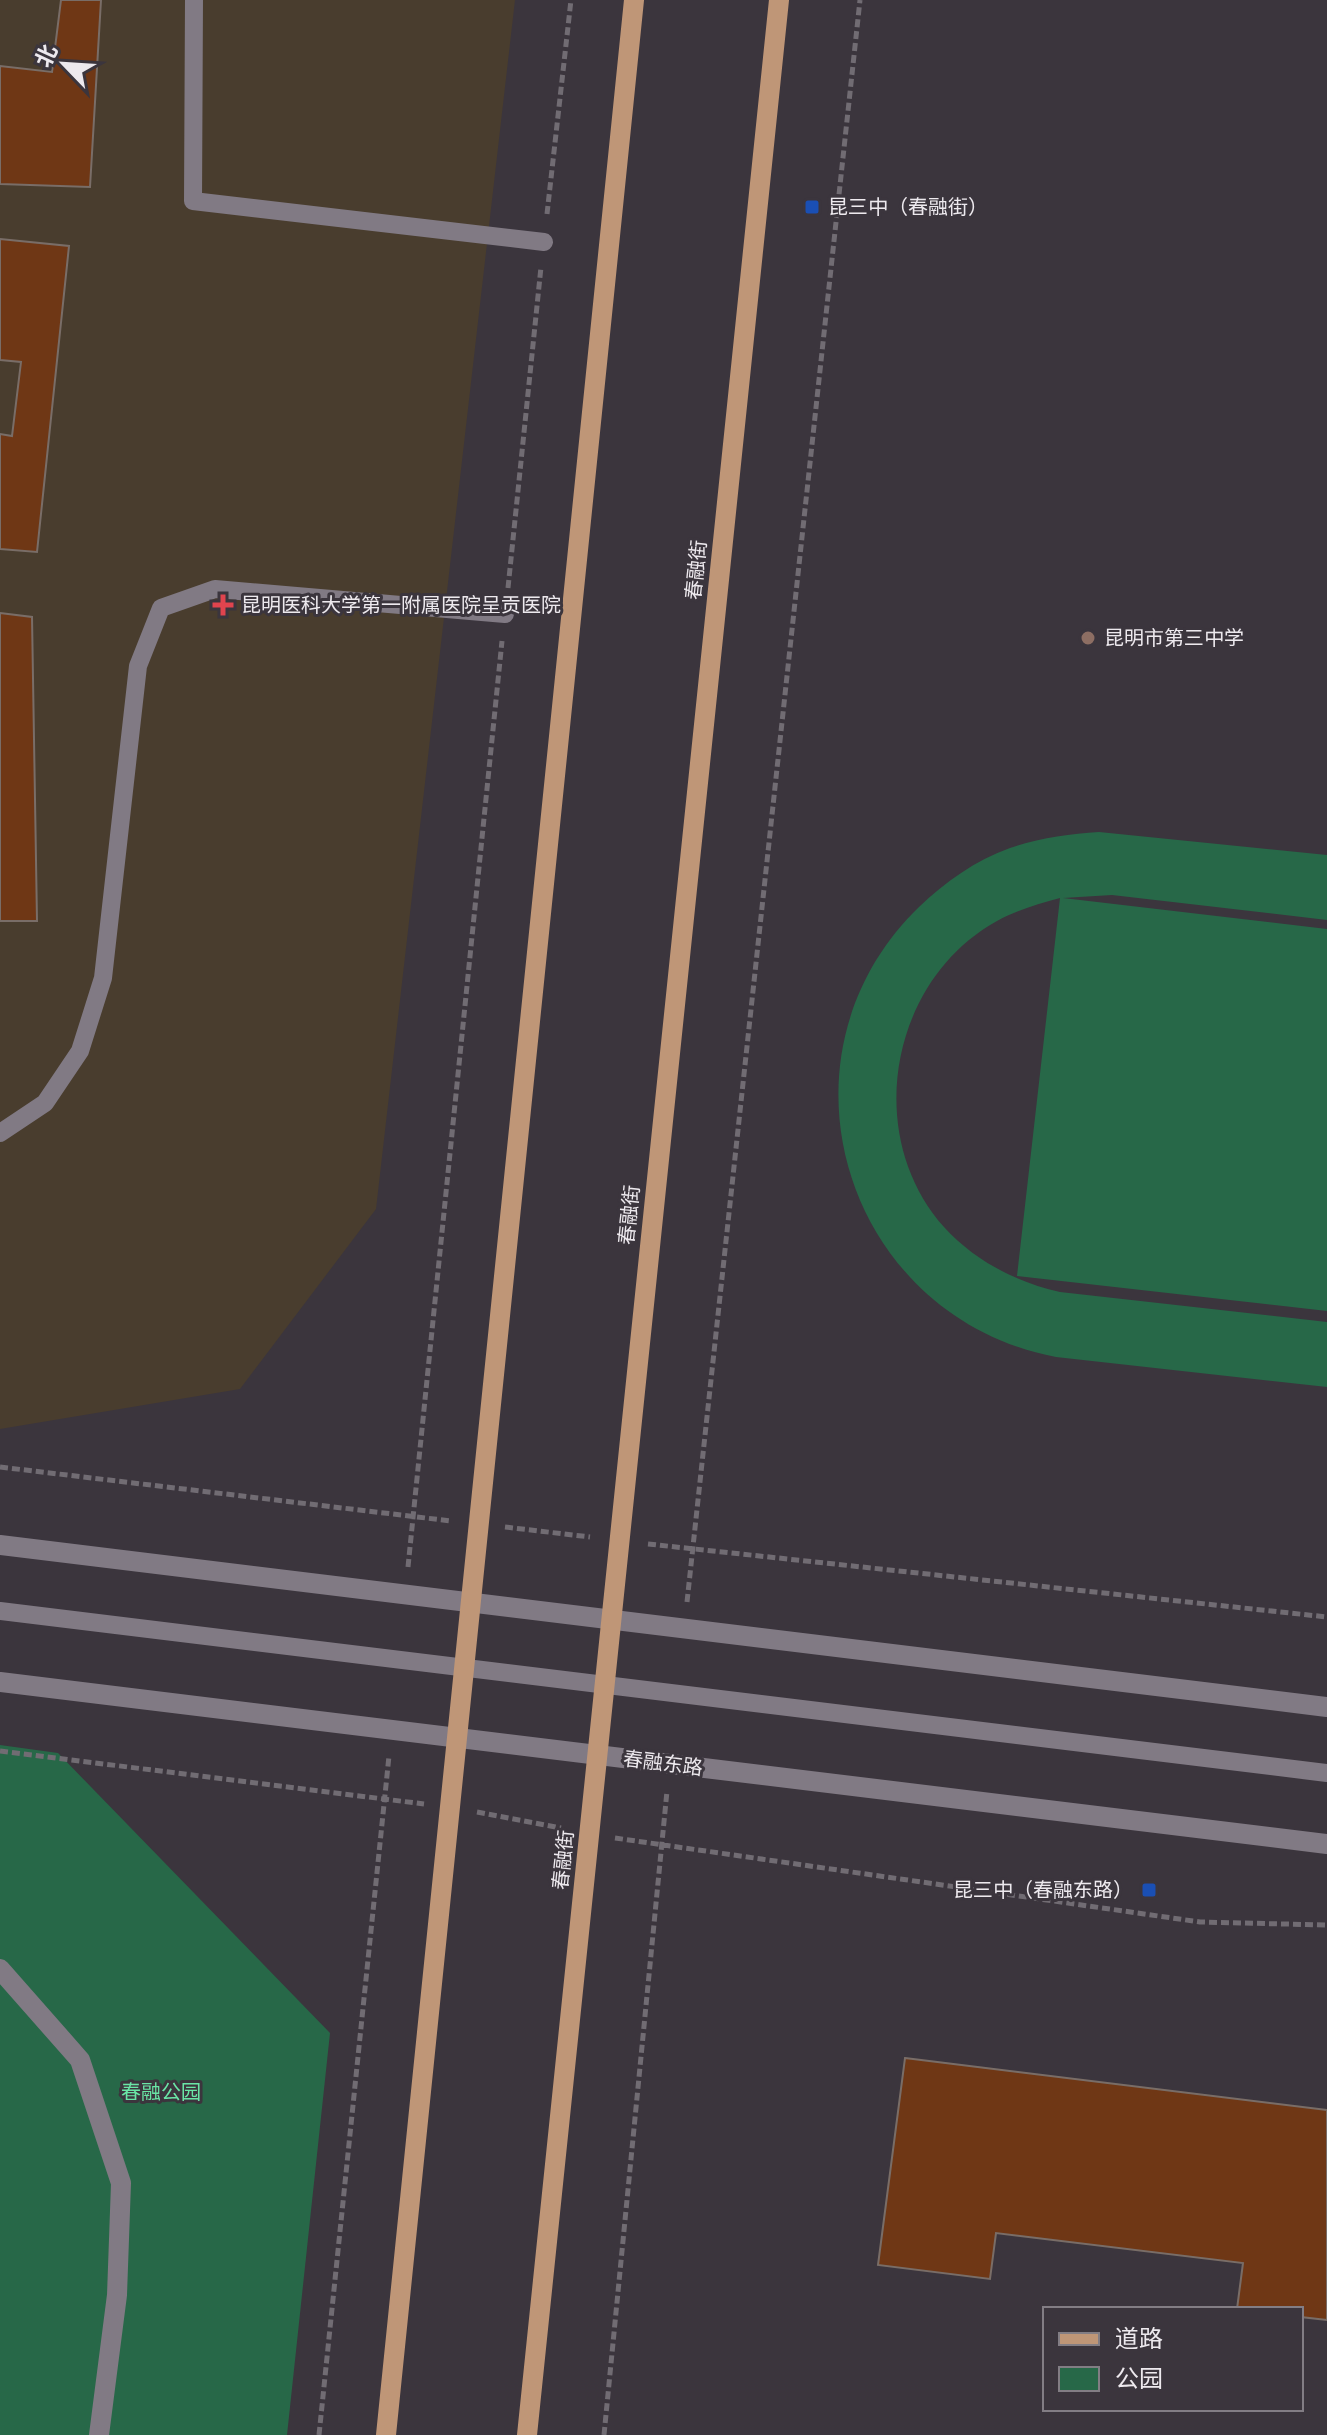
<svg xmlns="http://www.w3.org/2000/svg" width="1327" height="2435" font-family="'DM Sans','Noto Sans SC',sans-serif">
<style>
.medical{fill:#493d2e}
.green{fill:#276848}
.building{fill:#6f3715;stroke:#796d67;stroke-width:2}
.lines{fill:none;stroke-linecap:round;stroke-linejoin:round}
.path{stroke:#716c73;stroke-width:5;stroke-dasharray:8 4;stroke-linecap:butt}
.lane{stroke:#817a84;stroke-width:18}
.street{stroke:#817a84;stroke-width:20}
.secondary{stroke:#817a84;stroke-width:20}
.primary{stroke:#bf9677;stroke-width:20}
.transit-dot{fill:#1a4fb4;stroke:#3b353d;stroke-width:3}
.health-dot{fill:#e0444e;stroke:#3b353d;stroke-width:3}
.education-dot{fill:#8d6e63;stroke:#3b353d;stroke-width:3}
.labels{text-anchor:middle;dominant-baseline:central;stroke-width:6;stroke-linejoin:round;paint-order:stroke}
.poi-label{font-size:20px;fill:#ede9ee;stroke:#3b353d;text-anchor:start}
.street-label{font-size:20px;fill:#ede9ee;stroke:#3b353d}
.park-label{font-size:20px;fill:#6ae6a6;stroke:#3b353d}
</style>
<rect width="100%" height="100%" fill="#3b353d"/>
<path class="medical" d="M0 0H515L376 1209 240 1389 0 1429Z"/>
<path class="green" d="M1099 832 1327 855V920L1112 895 1063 898 1327 929V1311L1017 1276 1060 898C1039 904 1016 910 997 921 890 980 862 1135 944 1227 975 1261 1016 1282 1060 1292L1327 1322V1387L1056 1357C845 1317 764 1057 919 907 945 882 976 860 1010 848 1039 838 1069 834 1099 832Z
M0 1745 58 1753 330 2033 287 2435H0Z"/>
<path class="building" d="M61 0H101L90 187 0 184V66L52 72Z
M0 239 69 246 37 552 0 549V434L12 436 21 362 0 360Z
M0 613 32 617 37 921H0Z
M905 2058 1327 2110V2320L1301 2317V2309H1237L1243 2263 996 2233 990 2279 878 2265Z"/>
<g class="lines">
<path class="path" d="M547 214 571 0
M508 588 541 267
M0 1467 451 1521
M505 1527 590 1537
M648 1544 1327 1617
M408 1567 502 641
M687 1602 860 0
M0 1751 424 1804
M477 1812 561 1828
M615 1838 1200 1922 1327 1925
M319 2435 389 1756
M604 2435 667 1791"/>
<path class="lane" d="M194 0 193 201 544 242
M0 1133 45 1103 80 1051 103 978 138 666 161 608 215 589 505 614
M0 1611 1327 1773"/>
<path class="street" d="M0 1969 80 2060 121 2183 117 2295 99 2435"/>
<path class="secondary" d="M0 1545 1327 1707
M0 1682 1327 1844"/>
<path class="primary" d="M386 2435 634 0
M527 2435 779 0"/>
</g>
<g class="transit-dot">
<rect x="804" y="199" width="16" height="16" rx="4"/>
<rect x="1141" y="1882" width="16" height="16" rx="4"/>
</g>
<path class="health-dot" d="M219 593h8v8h8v8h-8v8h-8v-8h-8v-8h8z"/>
<circle class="education-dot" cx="1088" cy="638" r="8"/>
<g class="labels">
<g class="poi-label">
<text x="828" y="207">昆三中（春融街）</text>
<text x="241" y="605">昆明医科大学第一附属医院呈贡医院</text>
<text x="1104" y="638">昆明市第三中学</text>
<text x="1133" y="1890" text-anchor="end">昆三中（春融东路）</text>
</g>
<g class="street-label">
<text transform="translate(696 570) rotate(-84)">春融街</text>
<text transform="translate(629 1215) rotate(-84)">春融街</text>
<text transform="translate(663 1763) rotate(7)">春融东路</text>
<text transform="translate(563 1860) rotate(-84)">春融街</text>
</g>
<g class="park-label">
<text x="161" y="2092">春融公园</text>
</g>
</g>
<rect x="1043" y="2307" width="260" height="104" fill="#3b353d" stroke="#827d84" stroke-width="2"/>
<rect x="1059" y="2333" width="40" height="12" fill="#bf9677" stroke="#827d84" stroke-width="2"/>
<text x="1115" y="2347" font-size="24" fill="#ede9ee">道路</text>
<rect x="1059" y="2367" width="40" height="24" fill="#276848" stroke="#827d84" stroke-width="2"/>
<text x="1115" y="2387" font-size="24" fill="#ede9ee">公园</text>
<g transform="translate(64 64) rotate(295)" stroke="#3b353d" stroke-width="6" paint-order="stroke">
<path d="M0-6L14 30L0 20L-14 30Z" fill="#ede9ee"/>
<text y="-12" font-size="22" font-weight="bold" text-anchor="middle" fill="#ede9ee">北</text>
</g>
</svg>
